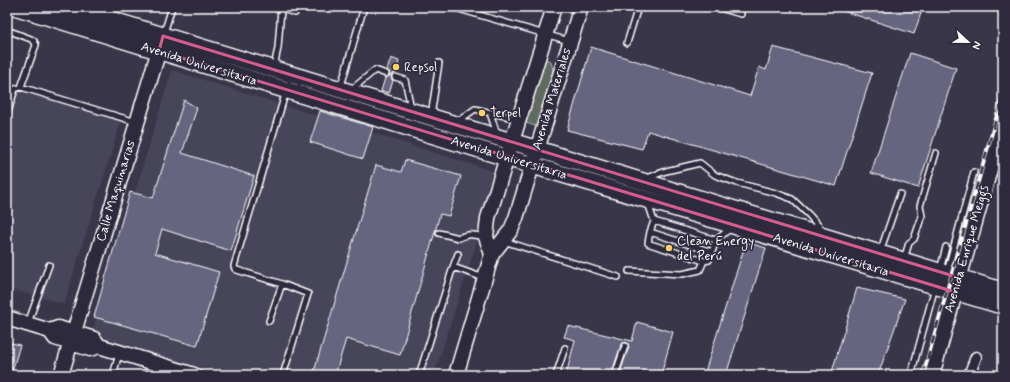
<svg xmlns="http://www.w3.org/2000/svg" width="1010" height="382" font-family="Mynerve,sans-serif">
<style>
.built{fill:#47445a}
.green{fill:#5f6b61;stroke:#afb5b0}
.building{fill:#666580;stroke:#fff}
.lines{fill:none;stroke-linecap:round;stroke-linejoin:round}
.lane-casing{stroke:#fff;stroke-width:8}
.street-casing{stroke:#fff;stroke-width:13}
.secondary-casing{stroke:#fff;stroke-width:17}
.primary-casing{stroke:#fff;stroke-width:19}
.lane{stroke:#2f2a3d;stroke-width:5}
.street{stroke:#2f2a3d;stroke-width:10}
.secondary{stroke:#2f2a3d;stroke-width:14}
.primary{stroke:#2f2a3d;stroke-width:16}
.rail-casing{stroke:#fff;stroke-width:4}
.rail{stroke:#2f2a3d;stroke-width:2.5;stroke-dasharray:8;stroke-linecap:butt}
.marked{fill:none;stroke:#d45d8c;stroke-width:3;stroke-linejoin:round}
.poi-dot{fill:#ffd166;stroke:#2f2a3d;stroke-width:1.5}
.labels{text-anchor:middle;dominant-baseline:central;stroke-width:3.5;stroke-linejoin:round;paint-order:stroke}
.street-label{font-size:13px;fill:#fff;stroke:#2f2a3d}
.poi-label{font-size:13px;fill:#fff;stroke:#2f2a3d;text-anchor:start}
</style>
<rect width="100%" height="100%" fill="#3a364a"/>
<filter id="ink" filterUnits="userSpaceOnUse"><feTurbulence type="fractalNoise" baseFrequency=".025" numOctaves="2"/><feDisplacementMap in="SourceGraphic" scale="8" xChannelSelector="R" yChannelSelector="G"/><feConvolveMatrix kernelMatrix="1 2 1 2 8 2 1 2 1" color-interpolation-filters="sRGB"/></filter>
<g filter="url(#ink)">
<path class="built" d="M172 70 499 173 434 375H229L91 336Z
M7 89 123 115 64 304 7 288Z"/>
<path class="green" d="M544 59 551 61 554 75 538 127 523 122Z"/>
<path class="building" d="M834 7H923L914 34 834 8Z
M591 47 750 96 759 67 766 70 773 47 872 73 836 186 648 131 642 149 567 130Z
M910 53 956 68 918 188 871 173Z
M391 58 399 61 396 73 391 75V78L393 81 389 93 381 91 385 78 388 77 390 75 389 72 387 70Z
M184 100 197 108 182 153 254 176 231 251 162 229 155 253 219 272 197 346 94 317 130 192 153 198Z
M320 111 373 127 363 159 310 142Z
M405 160 461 176 449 216 440 214 400 355 346 339 335 375H313L376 165 401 172Z
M746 242 766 248 726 375H704Z
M857 288 905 299 878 375H831Z
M637 322 673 332 661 375H619L629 347 628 344 625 342 621 345 611 375H566L575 340 564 337 568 326 632 341Z
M7 342 20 345 11 375H7Z"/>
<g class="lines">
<g class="lane-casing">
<path id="lane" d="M276 7 295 13
M452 7 569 41
M716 7 741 14
M7 30 31 39 34 41 36 45 21 87
M164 33 172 7
M627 43 638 7
M274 67 278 48 281 9
M395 77 405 80 411 108
M341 86 364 7
M351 90 375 70 386 74
M490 113 497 134
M7 115 15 89 21 87 136 122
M431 116 439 63
M457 122 475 109 518 119
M647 178 666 171 700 163 715 175 737 183 776 193 792 199 809 215 823 231
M648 203 654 221 716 240 731 228
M654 221 650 232 712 252 716 240
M650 232 648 243 650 244 704 261 709 260 712 252
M439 233 459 238C468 233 475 235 484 237
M504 241 618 277
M880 252 900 194
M904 259 909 243 914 239 922 216 920 206 936 153
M453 267 458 254
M940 270 946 247
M629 271 682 274 700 270 704 261
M947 272 974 172
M269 321 282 284
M28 323 49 265
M113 375 119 354
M283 375 308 294 282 284 237 270 235 269 234 266 286 91
M419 375 453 267 484 278
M556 375 565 348
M615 375 625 346
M911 375 935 287"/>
</g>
<g class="street-casing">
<path id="street" d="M969 375 976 357"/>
</g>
<g class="secondary-casing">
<path id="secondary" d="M492 254 486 237 488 218 554 7
M7 318 50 331 55 338 90 349 99 346 194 375
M50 331 58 328 94 339 99 346
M61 375 162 40
M456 375 492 254 511 230 516 218 581 7
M932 375 1003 123"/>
</g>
<g class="primary-casing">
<path id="primary" d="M16 7 501 156 1003 306
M69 7 1003 291"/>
</g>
<use href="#lane" class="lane"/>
<use href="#street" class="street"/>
<use href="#secondary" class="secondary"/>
<use href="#primary" class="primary"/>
<g class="rail-casing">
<path id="rail" d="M923 375 1003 94"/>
</g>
<use href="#rail" class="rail"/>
</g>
</g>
<path class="marked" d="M163 36 960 278 955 292 159 51Z"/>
<g class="poi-dot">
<circle cx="396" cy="67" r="4"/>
<circle cx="482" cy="113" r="4"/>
<circle cx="669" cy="248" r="4"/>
</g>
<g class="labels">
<g class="street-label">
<text transform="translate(199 64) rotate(17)">Avenida Universitaria</text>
<text transform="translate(552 99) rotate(-73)">Avenida Materiales</text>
<text transform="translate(509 158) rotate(17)">Avenida Universitaria</text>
<text transform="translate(116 191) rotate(-73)">Calle Maquinarias</text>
<text transform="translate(967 249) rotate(-74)">Avenida Enrique Meiggs</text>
<text transform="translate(831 255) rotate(17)">Avenida Universitaria</text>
</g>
<g class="poi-label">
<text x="404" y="67">Repsol</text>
<text x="490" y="113">Terpel</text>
<text x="677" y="241">Clean Energy<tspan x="677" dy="15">del Perú</tspan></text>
</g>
</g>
<rect width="1010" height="382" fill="none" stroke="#2f2a3d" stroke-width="24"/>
<rect x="12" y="12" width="986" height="358" fill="none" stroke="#fff" stroke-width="1.5" filter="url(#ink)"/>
<g transform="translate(968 42) rotate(112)" stroke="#2f2a3d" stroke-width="3" paint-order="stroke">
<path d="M0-3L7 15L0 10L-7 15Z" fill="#ffffff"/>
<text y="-6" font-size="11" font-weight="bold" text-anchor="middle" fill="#ffffff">N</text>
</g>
</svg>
